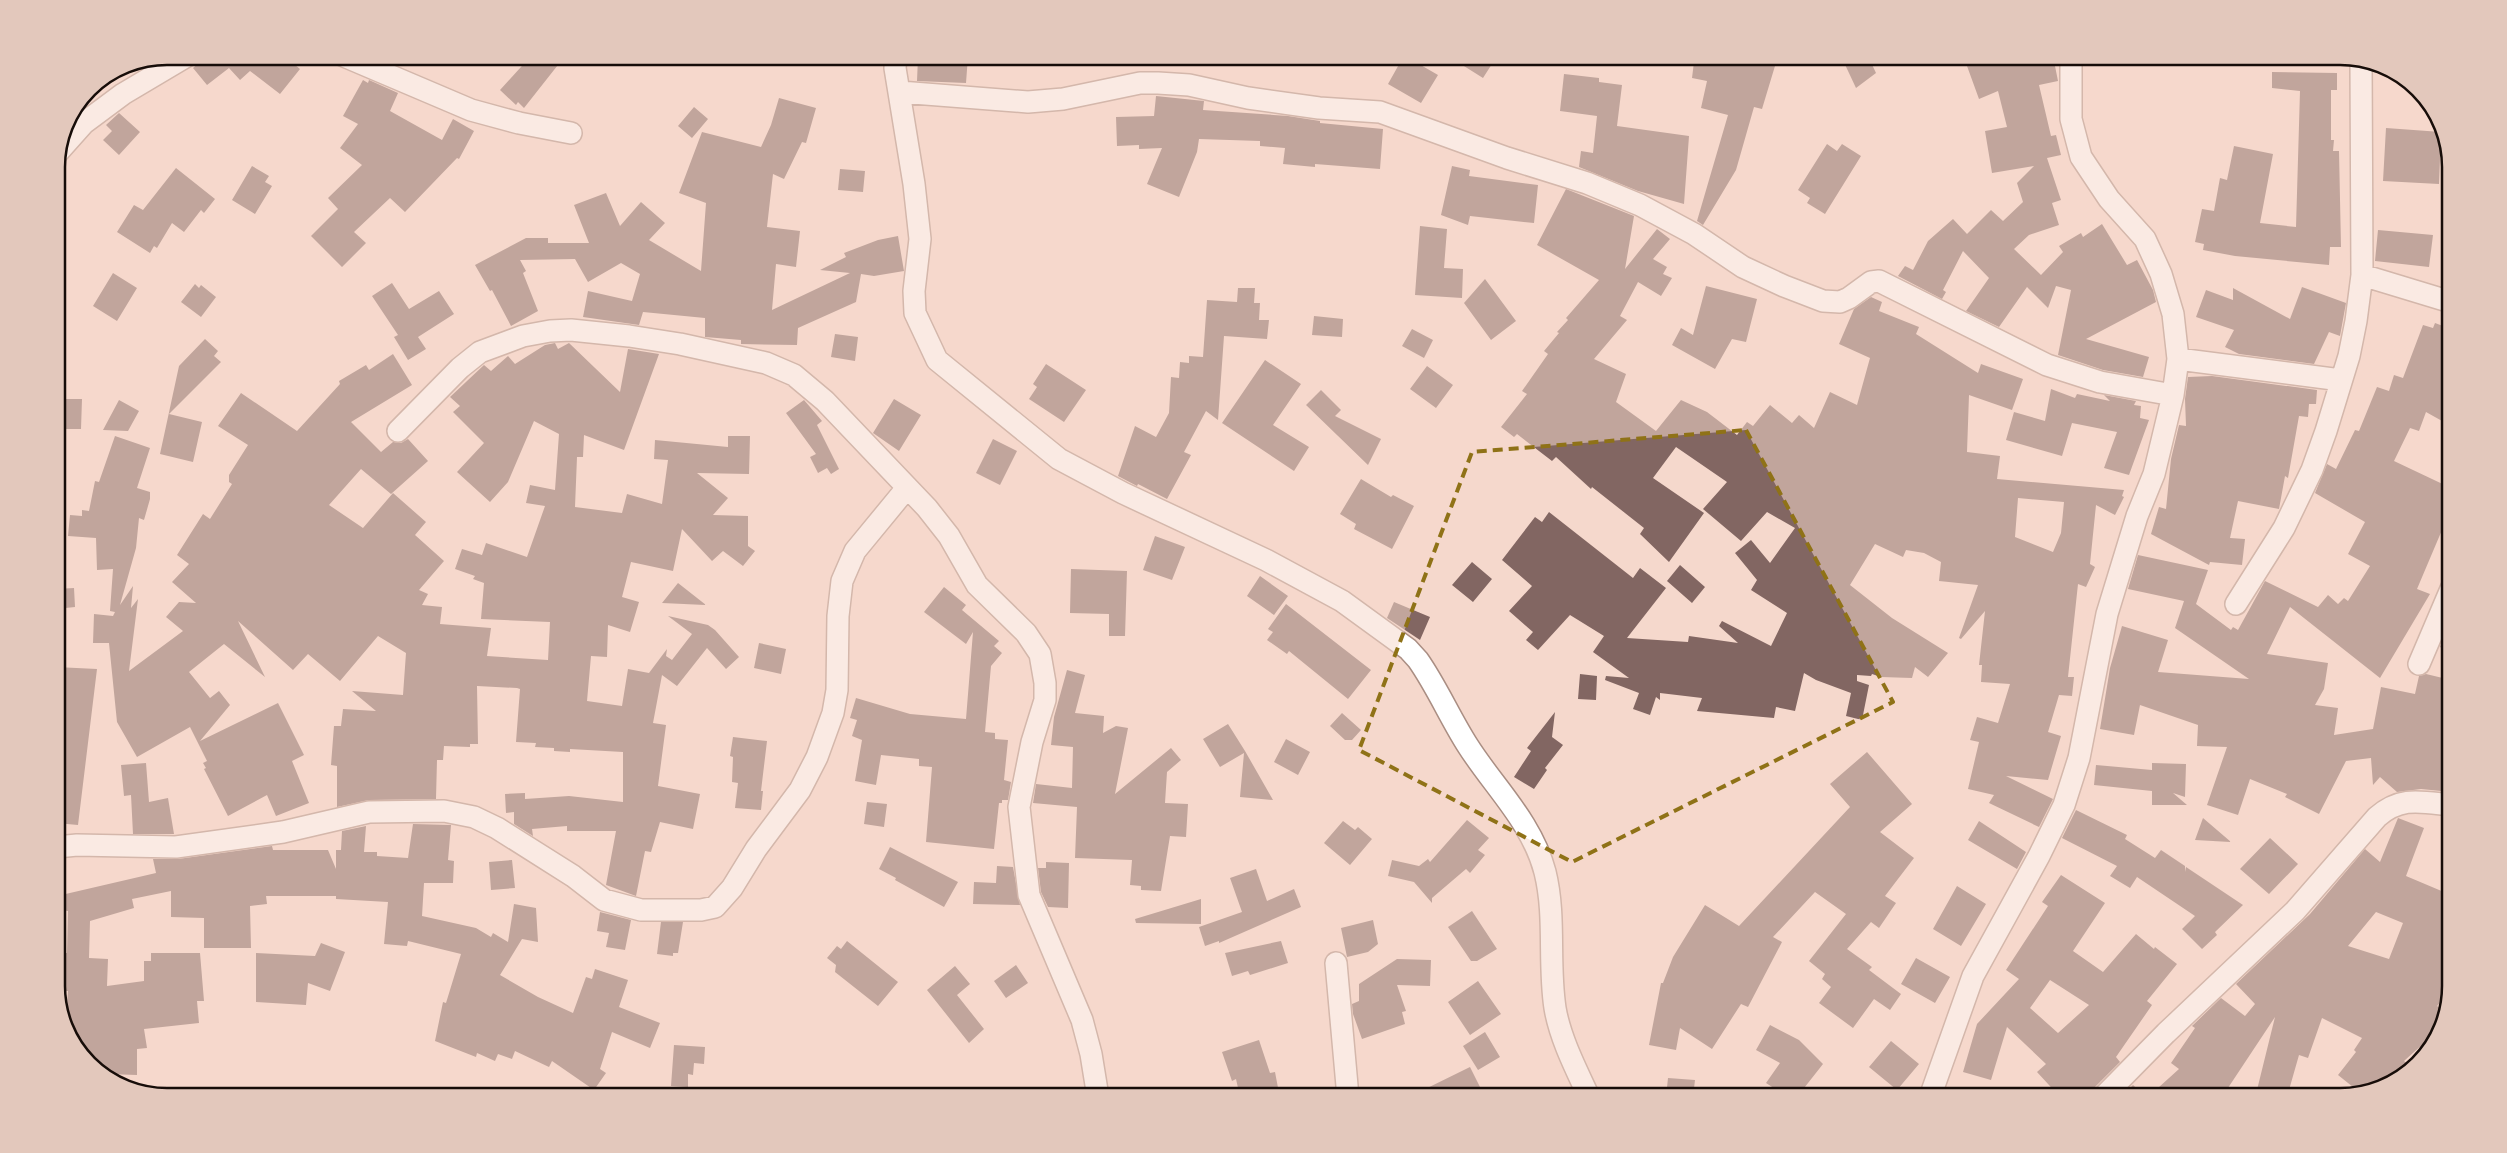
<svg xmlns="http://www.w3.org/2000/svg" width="2507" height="1153" font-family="Rubik,sans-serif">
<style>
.building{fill:#826662;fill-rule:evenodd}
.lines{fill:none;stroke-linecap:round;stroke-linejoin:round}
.street-casing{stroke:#aa8e83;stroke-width:24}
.street{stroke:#fff;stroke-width:21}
.marked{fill:none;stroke:#8f7217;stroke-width:4;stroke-dasharray:10 6;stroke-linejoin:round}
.rim{fill:none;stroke:#170d09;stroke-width:2.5}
</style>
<rect width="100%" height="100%" fill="#f5d8cc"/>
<path class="building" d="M207 56H284L300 69 280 94 250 71 240 80 229 68 207 85 193 68Z
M379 56H403L399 66Z
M531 56H565L524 108 518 102 516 105 500 90Z
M929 56H968L966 83 917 81 918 57Z
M1448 56H1497L1483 78Z
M1717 56H1778L1762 109 1754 107 1736 170 1703 225 1697 221 1728 115 1701 108 1707 81 1692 78 1694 62 1715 65Z
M1841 56H1868L1876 73 1856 88Z
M1975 56H2053L2058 81 2039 85 2051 136 2056 135 2061 155 2047 158 2061 200 2052 203 2059 225 2029 235 2014 249 2041 275 2063 252 2059 246 2081 233 2083 237 2102 224 2127 265 2137 260 2153 290 2156 302 2086 339 2149 357 2143 377 2103 370 2058 355 2071 290 2056 286 2048 308 2027 287 1999 327 1966 311 1989 278 1963 251 1943 290 1946 292 1942 299 1898 276 1905 266 1913 270 1928 241 1953 219 1967 234 1991 210 2003 221 2023 202 2017 183 2034 166 1992 173 1985 131 2007 127 1998 91 1979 99 1967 66 1978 63Z
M1402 59 1410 63 1412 60 1438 75 1421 103 1388 84Z
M2272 72 2337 73V90H2331V140H2334L2333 151H2339L2341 247H2330L2329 265 2235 256 2203 250 2204 244 2195 242 2202 209 2214 211 2220 178 2227 180 2234 146 2273 154 2260 223 2296 227 2300 91 2272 88Z
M1564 74 1599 78V82L1622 85 1617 126 1689 136 1684 204 1638 191 1579 167 1581 151 1593 153 1597 116 1560 111Z
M363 80 368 83 369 80 398 93 390 111 442 140 453 119 474 131 459 159 457 158 405 212 390 198 354 232 366 243 342 267 311 236 338 209 328 198 362 165 340 148 358 124 343 116Z
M1156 96 1204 101 1203 110 1288 116 1320 121V123L1383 129 1380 169 1315 164V167L1283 164 1285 148 1260 146V141L1199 139 1197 152 1179 197 1147 184 1162 148 1139 149V145L1117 146 1116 117 1154 116Z
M779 98 816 108 806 143 802 142 784 179 773 174 767 227 800 231 796 267 776 264 772 310 850 273 820 270 846 257 844 253 878 240 898 236 904 271 874 276 861 274 856 302 798 328 797 345 741 344V340L705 337V318L643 312 639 325 583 317 588 291 632 301 640 274 621 263 588 282 575 259 520 260 526 271 523 273 538 311 511 326 492 290 490 291 475 265 526 238H548V243H589L574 205 606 193 620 226 641 202 665 223 649 240 701 271 706 203 679 193 702 132 761 147 771 125Z
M694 107 708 119 692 138 678 126Z
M119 113 140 132 119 155 103 140 112 131 106 125Z
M2386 128 2441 132 2439 184 2383 181Z
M1827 144 1837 151 1842 144 1861 156 1825 214 1807 203 1810 198 1798 190Z
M252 166 269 176 265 182 272 186 255 214 232 200Z
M1452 166 1470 170 1469 176 1538 185 1534 223 1470 216 1468 225 1441 215Z
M176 168 215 199 204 213 201 210 184 232 172 223 157 248 154 246 150 253 117 232 134 205 143 210Z
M840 169 865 171 863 192 838 190Z
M1566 189 1634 216 1625 269 1657 229 1670 239 1653 259 1667 267 1663 274 1672 278 1661 296 1638 282 1620 316 1627 320 1594 359 1626 374 1616 402 1656 431 1681 400 1707 412 1737 435 1747 422 1753 426 1770 405 1792 423 1799 415 1814 428 1830 392 1857 405 1870 358 1839 344 1854 309 1871 297 1882 302 1879 311 1919 327 1916 334 1978 373 1981 364 2023 379 2012 410 1969 395 1967 452 2000 456 1997 479 2124 490 2122 496 2124 497 2115 515 2096 505 2090 564 2095 567 2086 587 2078 584 2068 677H2074L2072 696 2059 695 2048 732 2061 736 2048 780 2006 776 2053 799 2039 827 1989 803 1994 795 1968 789 1979 742 1970 740 1977 717 1998 723 2010 684 1981 682 1982 665H1979L1985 611 1961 639 1959 638 1978 585 1939 581 1941 562 1924 553 1906 550 1903 557 1875 544 1850 585 1892 618 1948 653 1928 677 1915 667 1912 678 1881 677 1872 674 1871 676 1857 675V681L1869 685 1862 720 1846 716 1851 693 1816 680 1804 673 1795 711 1776 707 1774 718 1697 711 1702 698 1660 693V700L1656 697 1650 715 1633 709 1639 693 1605 680 1606 676 1629 678 1593 652 1604 636 1570 615 1538 650 1526 640 1533 632 1509 611 1532 586 1502 560 1535 517 1542 522 1549 512 1633 578 1640 568 1666 588 1627 638 1688 642 1689 636 1738 643 1719 626 1722 621 1771 646 1787 613 1751 590 1757 580 1735 553 1751 540 1770 563 1795 528 1767 512 1741 541 1703 509 1727 482 1676 447 1653 478 1704 513 1669 562 1640 534 1644 528 1592 487 1591 489 1556 457 1552 461 1517 434 1514 437 1501 427 1527 394 1522 391 1548 354 1544 351 1559 333 1557 332 1568 320 1566 318 1599 280 1537 245ZM2018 498 2064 502 2061 533 2053 552 2015 537Z
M1420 226 1447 229 1444 268 1463 269 1462 298 1415 295Z
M2378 230 2433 235 2429 267 2375 261Z
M113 273 137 288 117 321 93 306Z
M1485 279 1516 321 1491 340 1464 303Z
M392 283 409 309 439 291 454 314 418 337 426 349 408 360 394 337 398 335 372 296Z
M195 284 199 288 201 285 216 297 201 317 181 302Z
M1706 286 1757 299 1746 342 1732 339 1715 369 1672 345 1681 328 1693 335Z
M2302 287 2346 303 2340 336 2329 332 2314 364 2239 354 2225 347 2234 330 2196 317 2206 290 2233 300V288L2290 319Z
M1238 288H1255L1254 303H1260L1259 320H1269L1267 339 1224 336 1218 420 1206 411 1184 452 1191 455 1167 499 1138 484 1137 486 1118 476 1135 426 1156 437 1169 413 1171 377 1179 378 1180 362 1189 363V356L1203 357 1207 300 1237 302Z
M1314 316 1343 319 1342 337 1312 335Z
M2435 323 2451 329V426L2426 412 2419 431 2410 428 2394 461 2451 488V519L2445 531 2442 530 2417 589 2430 594 2380 678 2290 607 2267 654 2328 663 2324 689 2315 705 2338 708 2334 735 2373 729 2381 687 2415 694 2419 676 2426 674 2451 680 2442 722 2451 721V792L2421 789 2397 792 2380 777 2373 785 2371 758 2346 761 2319 814 2285 797 2287 794 2250 779 2238 815 2207 805 2227 747 2197 746 2198 725 2140 705 2134 735 2100 729 2110 668 2122 626 2168 640 2158 672 2249 679 2175 628 2184 601 2128 589 2138 555 2208 570 2196 604 2231 630 2233 627 2238 630 2265 581 2318 607 2328 595 2338 604 2344 598 2348 601 2370 566 2348 554 2365 522 2315 493 2327 464 2336 469 2355 430 2359 431 2377 387 2389 391 2394 375 2403 378 2423 325 2433 328Z
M1412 329 1433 340 1424 358 1402 346Z
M835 334 858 337 855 361 831 357Z
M205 339 218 351 214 356 221 362 169 414 202 422 193 462 160 454 179 366Z
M555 343 558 349 569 343 620 392 628 349 659 354 624 450 584 435 583 457H577L575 507 622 513 627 494 662 504 668 460 654 459 655 440 728 447V436H750L749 474 697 473 728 498 713 515 748 516V546L755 551 743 566 723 551 712 561 682 529 673 571 631 562 622 597 639 602 630 632 608 625 607 657 591 656 587 701 622 706 628 669 649 673 667 649 666 656 672 660 692 634 668 616 708 625 715 630 739 657 726 669 707 648 677 686 662 675 653 723 666 725 658 786 700 794 693 829 660 822 651 852 645 851 636 896 606 885 616 831H567V826L532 829 533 836 514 824V812L506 813 505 794 525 793V799L569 796 623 802V752L570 749V752L554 751V748L535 747 536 743 516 742 520 689 517 688 477 686 478 744H470V747L444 746 443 760H437L436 799 369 800 337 807V766L331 765 334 726H341L343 709 376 711 352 691 403 695 406 653 378 636 340 681 308 654 293 670 238 621 265 677 224 644 189 672 210 698 219 691 230 705 200 741 278 703 304 755 292 761 309 803 276 816 267 795 228 816 204 769 206 768 203 763 207 761 190 727 137 757 117 722 109 643H93L94 614 113 616 115 612 110 611 113 569 97 570 96 538 68 536 70 515 82 516V510L89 511 95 481 99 482 115 436 150 448 137 488 150 492V499L144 520 139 518 136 548 120 605 133 586 131 608 138 599 129 671 183 631 166 617 179 602 196 603 172 582 189 564 177 555 203 514 210 519 232 484 229 482V475L248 445 218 426 241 393 297 431 340 384 339 381 366 365 369 370 393 354 412 385 351 422 381 452 393 442 401 443 408 439 428 461 391 494 361 469 329 505 363 528 393 493 426 522 415 535 444 561 419 590 428 594 422 605 442 607 440 624 491 628 487 656 548 660 550 622 481 619 484 583 473 579 475 576 455 569 462 549 482 555 486 543 527 557 545 506 526 503 530 485 555 490 559 434 534 421 508 482 490 502 457 472 484 443 453 412 460 406 450 397 484 365 491 371 508 356 515 364 545 345Z
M1265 360 1301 384 1273 425 1309 447 1294 471 1222 423Z
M1046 364 1086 390 1064 422 1029 399 1037 387 1033 384Z
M1427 366 1453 385 1436 408 1410 389Z
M2212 376 2317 390 2316 404H2309L2308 417 2299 416 2288 478 2285 476 2279 509 2238 501 2230 538 2245 539 2242 565 2210 562 2209 565 2151 534 2159 507 2166 509 2171 459 2179 425 2186 426 2185 399 2188 377Z
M2051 389 2075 398 2077 394 2110 401 2104 395 2136 401 2134 405 2141 406 2140 418 2149 420 2129 475 2104 468 2117 432 2072 423 2062 456 2006 440 2014 412 2045 421Z
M1321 390 1341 410 1335 416 1381 439 1368 465 1306 405Z
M56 399H82L81 429H56Z
M894 399 921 415 899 451 873 433Z
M119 400 139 411 128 431 103 430Z
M804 400 822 421 817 425 839 469 831 474 827 468 818 473 810 457 816 454 786 413Z
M993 439 1017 451 1000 485 976 473Z
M1361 479 1391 497 1393 495 1414 506 1392 549 1354 529 1356 524 1340 514Z
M1155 536 1185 547 1172 580 1143 570Z
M1472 562 1492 579 1473 602 1452 585Z
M1680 565 1705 587 1692 603 1667 581Z
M1071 569 1127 571 1125 636H1109V614L1070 613Z
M1260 576 1288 596 1274 615 1247 596Z
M678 583 706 605 662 603Z
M944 587 966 605 962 610 999 641 994 646 1002 653 991 666 985 732 995 733V739L1008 740 1004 780 1011 782 1008 800H1002V803H999L994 849 926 842 932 767 919 766V759L881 755 876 785 855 781 862 740 852 736 857 720 850 718 856 698 910 714 966 719 973 632 966 644 924 612Z
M74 588 75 607 56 609V589Z
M1394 602 1430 617 1420 640 1387 618Z
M1286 604 1371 670 1348 699 1289 651 1287 654 1267 640 1273 632 1268 629Z
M2451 622V652L2440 647Z
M759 643 786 649 781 674 754 668Z
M56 667 97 669 78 825 56 823Z
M1067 670 1085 675 1075 713 1104 716 1103 733 1116 726 1128 728 1115 794 1171 748 1181 760 1167 772 1165 803 1188 804 1186 837 1170 836 1161 891 1141 890V886L1130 885 1132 860 1075 858 1077 807 1033 803 1036 784 1072 788 1073 747 1051 745 1054 717Z
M1580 674 1597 676 1596 700 1578 699Z
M1555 712 1552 737 1563 745 1545 768 1547 770 1534 789 1514 777 1531 751 1527 748Z
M1342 713 1361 730 1352 740H1345L1330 726Z
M1228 724 1245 751 1273 800 1240 797 1244 753 1220 767 1203 739Z
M733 737 767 741 761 791H763L761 810 735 808 738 783 732 782 733 757 730 756Z
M1286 739 1310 752 1298 775 1274 762Z
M1867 752 1912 804 1880 832 1914 858 1885 896 1896 903 1879 928 1871 922 1847 949 1872 967 1869 970 1901 994 1890 1010 1874 999 1853 1028 1819 1003 1831 987 1822 979 1825 974 1809 961 1846 914 1815 892 1773 937 1782 942 1748 1007 1741 1004 1712 1049 1680 1028 1676 1050 1649 1045 1661 983H1663L1673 957 1705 905 1739 926 1850 807 1830 784Z
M146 763 149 802 168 798 174 834H133L131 795 124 796 121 765Z
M2152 763 2186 764 2185 797 2173 793 2187 805H2152V791L2094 785 2096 765 2152 770Z
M867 802 887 804 884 827 864 824Z
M2076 810 2127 835 2125 839 2155 858 2161 850 2185 866V872L2186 867 2243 905 2215 932 2217 935 2202 949 2182 929 2195 916 2137 877 2130 888 2110 876 2117 866 2062 838Z
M2203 818 2231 842 2195 840Z
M2398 818 2424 828 2406 876 2451 895V986L2449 993 2437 1006 2445 1012 2443 1026 2404 1061 2411 1066 2401 1078 2358 1091 2338 1075 2356 1052 2354 1050 2362 1038 2322 1018 2308 1058 2299 1055 2287 1097H2267L2256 1094 2275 1017 2222 1097H2148L2179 1069 2171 1063 2195 1028 2192 1026 2221 998 2245 1016 2255 1004 2236 984 2310 914 2365 849 2380 862ZM2376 912 2403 923 2389 959 2348 946Z
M1467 820 1489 838 1478 850 1485 855 1470 873 1466 869 1432 898V903L1414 882 1388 876 1392 860 1419 866 1428 859 1430 862Z
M1343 821 1355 830 1358 827 1372 839 1350 865 1324 843Z
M1979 821 2026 852 2017 869 1968 840Z
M413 824 451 825 448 860 454 861 453 883H424L422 916 476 928 491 937 493 933 508 942 514 904 536 908 538 942 522 939 500 975 538 997 573 1013 586 977 592 979 595 969 628 980 619 1007 660 1023 650 1048 612 1032 600 1069 606 1073 594 1090 552 1061 549 1067 515 1051 512 1059 498 1054 495 1061 477 1053 476 1057 435 1041 443 1002 446 1003 461 954 408 941 407 946 384 944 388 902 336 899V896H266L267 904 250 906 251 948H204V918L171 917V891L132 899 134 908 90 921 89 958 108 959 107 986 144 981V961H151V953H200L204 1001H197L199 1023 144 1029 147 1048 137 1049V1075L107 1074 79 1053 66 1018 68 991H57V953H67L68 911 57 910V896L156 873 153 859H178L272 846 273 850H328L336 869V850H341L342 831 366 826 364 852H377V856L408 858Z
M2270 838 2298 864 2269 894 2240 869Z
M890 847 958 882 944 907 895 880 896 878 879 869Z
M512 860 515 888 491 890 489 862Z
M1046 862 1069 863 1068 908 1048 907 1041 892 1038 868H1046Z
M997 866 1013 867 1020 905 973 904 974 882 996 883Z
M1256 869 1267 901 1294 889 1301 907 1219 943V941L1205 946 1199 927 1242 912 1230 878Z
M2061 875 2105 903 2073 951 2103 972 2136 934 2154 949 2155 947 2177 964 2147 1001 2152 1005 2116 1057 2120 1062 2094 1088 2091 1097H2060L2037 1072 2046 1064 2007 1027 1991 1080 1963 1072 1977 1024 2019 979 2006 970 2048 906 2042 902ZM2050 980 2089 1005 2058 1033 2030 1008Z
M1957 886 1986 904 1961 946 1933 929Z
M1201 899V924L1136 923 1135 919Z
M1472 911 1497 949 1477 961H1471L1448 927Z
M600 912 631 920 625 950 606 947 609 933 597 931Z
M1373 920 1378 944 1368 952 1347 957 1341 928Z
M661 922H683L678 953H673V956L657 954Z
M847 941 898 982 878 1006 835 972 836 965 827 958 837 946 841 949Z
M1281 941 1288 963 1250 975 1248 971 1232 976 1225 953Z
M321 943 345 952 330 991 308 983 306 1005 256 1002V953L315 956Z
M1916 958 1950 977 1935 1003 1901 984Z
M1397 959 1431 960 1430 986 1397 985 1406 1011 1402 1012 1405 1024 1362 1039 1353 1014 1352 1004 1359 1001V984Z
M1016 965 1028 983 1006 998 994 981Z
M955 966 970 984 957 995 984 1029 969 1043 927 990Z
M1478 981 1501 1014 1470 1035 1448 1002Z
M1770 1025 1799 1040 1823 1064 1797 1097H1788L1766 1083 1780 1063 1756 1050Z
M1485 1032 1500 1057 1478 1070 1463 1046Z
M1259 1040 1270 1073 1275 1072 1279 1093 1267 1097H1240L1236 1079 1232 1081 1222 1052Z
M1891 1041 1919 1064 1897 1090 1869 1067Z
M674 1045 705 1047 704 1064 694 1063 693 1075 688 1074V1087L671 1086Z
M1470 1067 1485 1097H1409Z
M1668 1078 1695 1080 1693 1097H1666Z
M2133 1085 2146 1097H2121Z"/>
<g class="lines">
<g class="street-casing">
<path id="street" d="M344 56 471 110 519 123 571 133
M896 56 895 68 914 184 920 239 914 291 915 313 937 360 1059 459 1123 493 1266 560 1342 601 1408 649 1418 660C1437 687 1450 718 1468 746 1494 787 1532 822 1545 872 1556 916 1548 963 1555 1008 1560 1038 1576 1069 1589 1097
M900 92 1028 102 1063 99 1140 83H1158L1189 85 1248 98 1319 108 1380 112 1507 158 1587 183 1640 205 1694 234 1743 267 1784 286 1823 301 1840 302 1849 298 1871 282 1879 281 2047 365 2100 382 2173 395
M59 151 84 123 123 94 187 56
M2362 275 2451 302
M2178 359 2341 380
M398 431 460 368 480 352 523 336 550 331 571 330 629 336 680 344 766 363 794 375 825 401 927 508 949 536 977 585 1026 633 1040 654 1045 683V700L1032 742 1019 807 1029 895 1082 1020 1091 1054 1098 1097
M2236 604 2284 528 2312 470 2326 431 2349 356 2356 321 2362 275 2361 60
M2419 664 2451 589
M57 847 77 845 176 847 283 832 369 812 444 811 474 817 497 828 573 876 604 900 641 910H701L715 907 732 888 756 849 800 790 817 757 833 713 837 690 838 616 842 581 855 551 906 489
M1336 963 1348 1097
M1930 1097 1973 976 2039 856 2064 805 2079 758 2107 614 2137 516 2154 474 2173 395 2178 359 2173 314 2161 274 2145 239 2109 199 2081 157 2071 119V56
M2103 1097 2166 1033 2295 911 2377 817C2401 796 2421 802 2451 805"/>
</g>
<use href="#street" class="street"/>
</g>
<path d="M0 0H2507V1153H0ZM1746 430 1893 702 1572 862 1359 750 1472 452Z" fill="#f5d8cc" fill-opacity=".55" fill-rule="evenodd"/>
<path class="marked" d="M1746 430 1893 702 1572 862 1359 750 1472 452Z"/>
<path d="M0 0H2507V1153H0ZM167 65H2340A102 102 0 0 1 2442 167V986A102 102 0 0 1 2340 1088H167A102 102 0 0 1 65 986V167A102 102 0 0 1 167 65Z" fill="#e3c8bc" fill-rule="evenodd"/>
<path class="rim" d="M167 65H2340A102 102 0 0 1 2442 167V986A102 102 0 0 1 2340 1088H167A102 102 0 0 1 65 986V167A102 102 0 0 1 167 65Z"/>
</svg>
